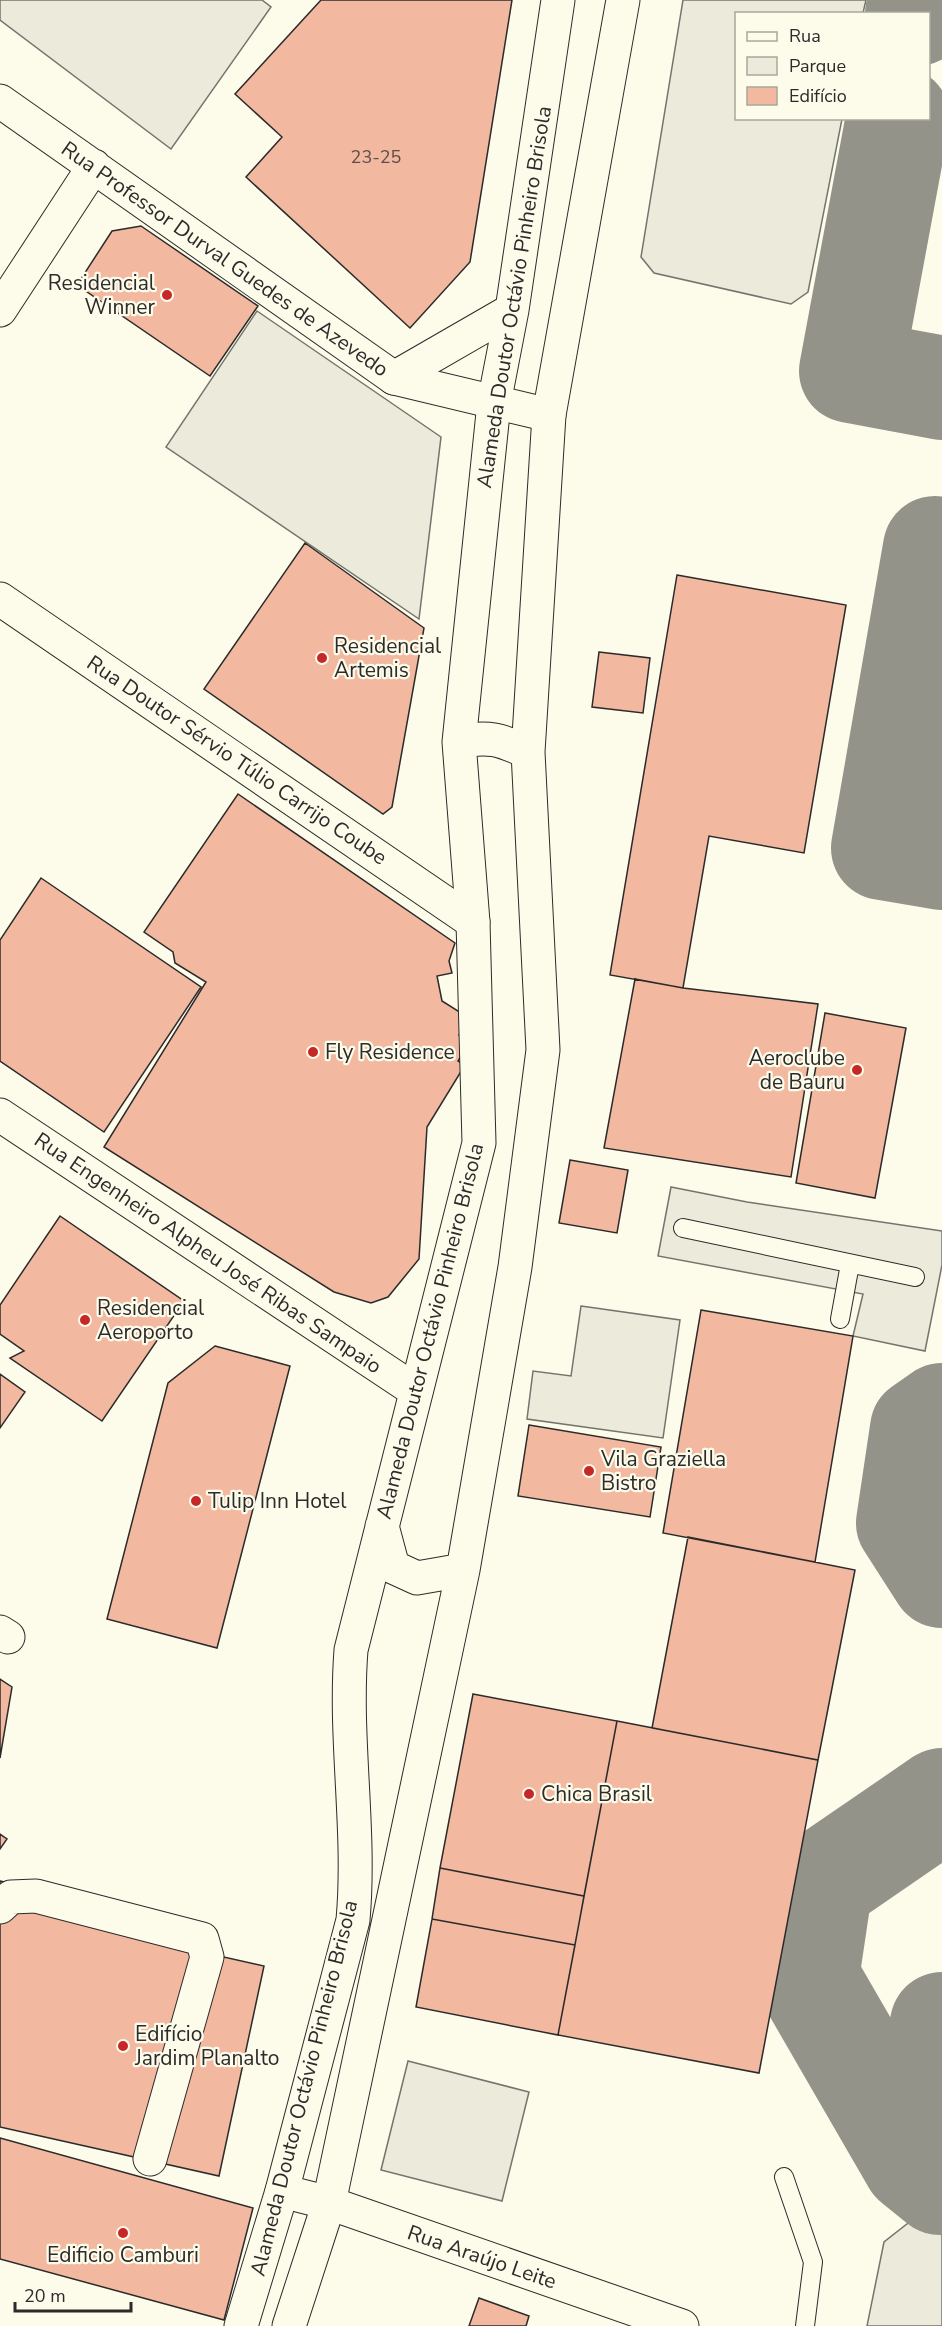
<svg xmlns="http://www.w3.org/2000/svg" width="942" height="2326" font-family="'Nunito Sans',sans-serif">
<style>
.green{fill:#ecebdb;stroke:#74746e;stroke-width:1.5}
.parking{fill:#eceadb;stroke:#74746e;stroke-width:1.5}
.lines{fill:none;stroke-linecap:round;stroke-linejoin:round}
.taxiway{stroke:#94938a;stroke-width:104}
.building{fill:#f2b8a0;stroke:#2b2b2b;stroke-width:1.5}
.lane-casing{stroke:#2b2b2b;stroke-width:20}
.street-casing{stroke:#2b2b2b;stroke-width:35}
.secondary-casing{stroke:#2b2b2b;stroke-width:35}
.lane{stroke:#fdfbea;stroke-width:18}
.street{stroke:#fdfbea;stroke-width:33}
.secondary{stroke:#fdfbea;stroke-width:33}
.poi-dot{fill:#c62828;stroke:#fdfbea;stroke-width:2}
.labels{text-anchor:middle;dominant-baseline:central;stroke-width:4.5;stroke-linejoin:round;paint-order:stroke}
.number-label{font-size:18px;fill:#5d4e48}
.street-label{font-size:21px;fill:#2b2b2b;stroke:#fdfbea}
.poi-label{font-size:21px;fill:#2b2b2b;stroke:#fdfbea;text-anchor:start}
</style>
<rect width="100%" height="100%" fill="#fdfbea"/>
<path class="green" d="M683 0H866L863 13 736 14V118L842 119 808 292 791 304 654 273 641 257Z
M942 1441V1553L922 1522 920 1510 925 1458 933 1447Z
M912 2220 942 2226V2326H867L884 2242Z"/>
<path class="parking" d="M0 0H262L271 7 171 149 0 20Z
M257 311 441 437 419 619 166 447Z
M671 1187 747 1202 942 1231V1265L925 1351 853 1336 863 1294 658 1256Z
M581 1306 680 1320 663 1438 527 1419 533 1371 571 1376Z
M408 2061 529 2092 502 2201 381 2170Z"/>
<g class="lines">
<path class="taxiway" d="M917 14 920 0
M898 118 851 371 942 388
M942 549 935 548 883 848 942 858
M942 1415 922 1429 908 1523 942 1576
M914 2162 807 1977 821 1883 942 1800
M940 2183 914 2162 942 2024"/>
</g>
<path class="building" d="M321 0H512L470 262 410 328 246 177 282 137 235 94Z
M141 226 258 306 210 376 77 285 112 231Z
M305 543 424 628 392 807 383 814 204 689Z
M677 575 846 605 804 853 709 836 683 988 610 975Z
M599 652 650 658 643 713 592 707Z
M238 794 455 943 449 961 452 973 437 976 442 1001 469 1018 459 1035 470 1042 458 1061 465 1065 427 1127 419 1259 388 1297 371 1303 334 1292 104 1147 206 982 175 963 173 952 144 932Z
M41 878 201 987 104 1132 0 1061V940Z
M635 979 683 988 818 1004 791 1177 604 1148Z
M825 1013 906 1028 875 1198 796 1183Z
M570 1160 628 1170 617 1233 559 1223Z
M60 1216 184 1301 102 1421 10 1358 24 1351 0 1334V1305Z
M701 1310 853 1336 815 1562 663 1533Z
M215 1346 290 1366 217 1648 107 1619 168 1383Z
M0 1374 25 1392 0 1428Z
M529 1425 661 1447 650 1517 518 1496Z
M688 1537 855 1570 818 1760 652 1728Z
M0 1679 12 1687 0 1758Z
M473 1694 617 1721 584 1896 440 1868Z
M617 1721 818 1760 759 2073 558 2035Z
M0 1834 7 1839 0 1849Z
M440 1868 584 1896 575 1945 432 1919Z
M0 1881 184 1922 179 1947 264 1966 219 2176 0 2127Z
M432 1919 575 1945 558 2035 416 2007Z
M0 2138 253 2208 224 2320 0 2259Z
M479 2298 529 2316 526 2326H469Z"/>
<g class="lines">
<g class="lane-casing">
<path id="lane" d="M683 1228 915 1277
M840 1319 850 1264
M784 2177 813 2262 805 2326"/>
</g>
<g class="street-casing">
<path id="street" d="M0 101 394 378 549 415
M0 310 94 166
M0 599 473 922
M0 1115 416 1391
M0 1632 8 1637
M0 1907 11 1897 36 1896 202 1939 207 1957 150 2159
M282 2191 329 2203 682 2326"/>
</g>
<g class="secondary-casing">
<path id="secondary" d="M394 378 512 310
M459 742C488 735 501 740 528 752
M382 1526 393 1567 417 1578 463 1570
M241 2326 282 2191 353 1920C361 1830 344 1740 351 1650L479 1143 473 922 459 742 494 403 512 310 558 0
M289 2326 329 2203 463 1570 515 1267 543 1050 528 752 549 415 623 0"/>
</g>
<use href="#lane" class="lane"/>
<use href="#street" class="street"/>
<use href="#secondary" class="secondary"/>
</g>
<g class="poi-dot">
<circle cx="167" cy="295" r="6"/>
<circle cx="322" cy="658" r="6"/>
<circle cx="313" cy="1052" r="6"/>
<circle cx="857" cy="1070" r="6"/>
<circle cx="85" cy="1320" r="6"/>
<circle cx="589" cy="1471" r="6"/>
<circle cx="196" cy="1501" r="6"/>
<circle cx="529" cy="1794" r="6"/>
<circle cx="123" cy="2046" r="6"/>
<circle cx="123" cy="2233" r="6"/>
</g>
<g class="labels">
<g class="number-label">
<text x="376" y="157">23-25</text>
</g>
<g class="street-label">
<text transform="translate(225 259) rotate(35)">Rua Professor Durval Guedes de Azevedo</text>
<text transform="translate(514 297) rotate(-81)">Alameda Doutor Octávio Pinheiro Brisola</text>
<text transform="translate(237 760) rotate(34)">Rua Doutor Sérvio Túlio Carrijo Coube</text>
<text transform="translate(208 1253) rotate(34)">Rua Engenheiro Alpheu José Ribas Sampaio</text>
<text transform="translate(430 1331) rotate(-76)">Alameda Doutor Octávio Pinheiro Brisola</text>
<text transform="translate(304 2088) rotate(-76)">Alameda Doutor Octávio Pinheiro Brisola</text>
<text transform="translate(482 2257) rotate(19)">Rua Araújo Leite</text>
</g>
<g class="poi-label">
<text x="155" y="283" text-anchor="end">Residencial<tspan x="155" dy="24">Winner</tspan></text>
<text x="334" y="646">Residencial<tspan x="334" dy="24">Artemis</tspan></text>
<text x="325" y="1052">Fly Residence</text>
<text x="845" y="1058" text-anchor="end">Aeroclube<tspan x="845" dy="24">de Bauru</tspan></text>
<text x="97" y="1308">Residencial<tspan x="97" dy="24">Aeroporto</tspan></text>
<text x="601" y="1459">Vila Graziella<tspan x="601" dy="24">Bistro</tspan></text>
<text x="208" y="1501">Tulip Inn Hotel</text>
<text x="541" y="1794">Chica Brasil</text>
<text x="135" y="2034">Edifício<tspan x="135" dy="24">Jardim Planalto</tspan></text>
<text x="123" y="2255" text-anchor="middle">Edificio Camburi</text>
</g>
</g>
<rect x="735" y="12" width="195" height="108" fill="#fdfbea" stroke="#a9a89e" stroke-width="1.5"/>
<rect x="747" y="32" width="30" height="9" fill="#fdfbea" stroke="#a9a89e" stroke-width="1.5"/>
<text x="789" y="42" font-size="18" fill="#2b2b2b">Rua</text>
<rect x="747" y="57" width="30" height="18" fill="#ecebdb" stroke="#a9a89e" stroke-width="1.5"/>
<text x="789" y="72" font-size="18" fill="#2b2b2b">Parque</text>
<rect x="747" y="87" width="30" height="18" fill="#f2b8a0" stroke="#a9a89e" stroke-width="1.5"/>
<text x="789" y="102" font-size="18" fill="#2b2b2b">Edifício</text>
<path d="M15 2302v9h116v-9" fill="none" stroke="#2b2b2b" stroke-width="3"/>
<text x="24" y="2302" font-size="18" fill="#2b2b2b" stroke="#fdfbea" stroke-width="4.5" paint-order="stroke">20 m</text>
</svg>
